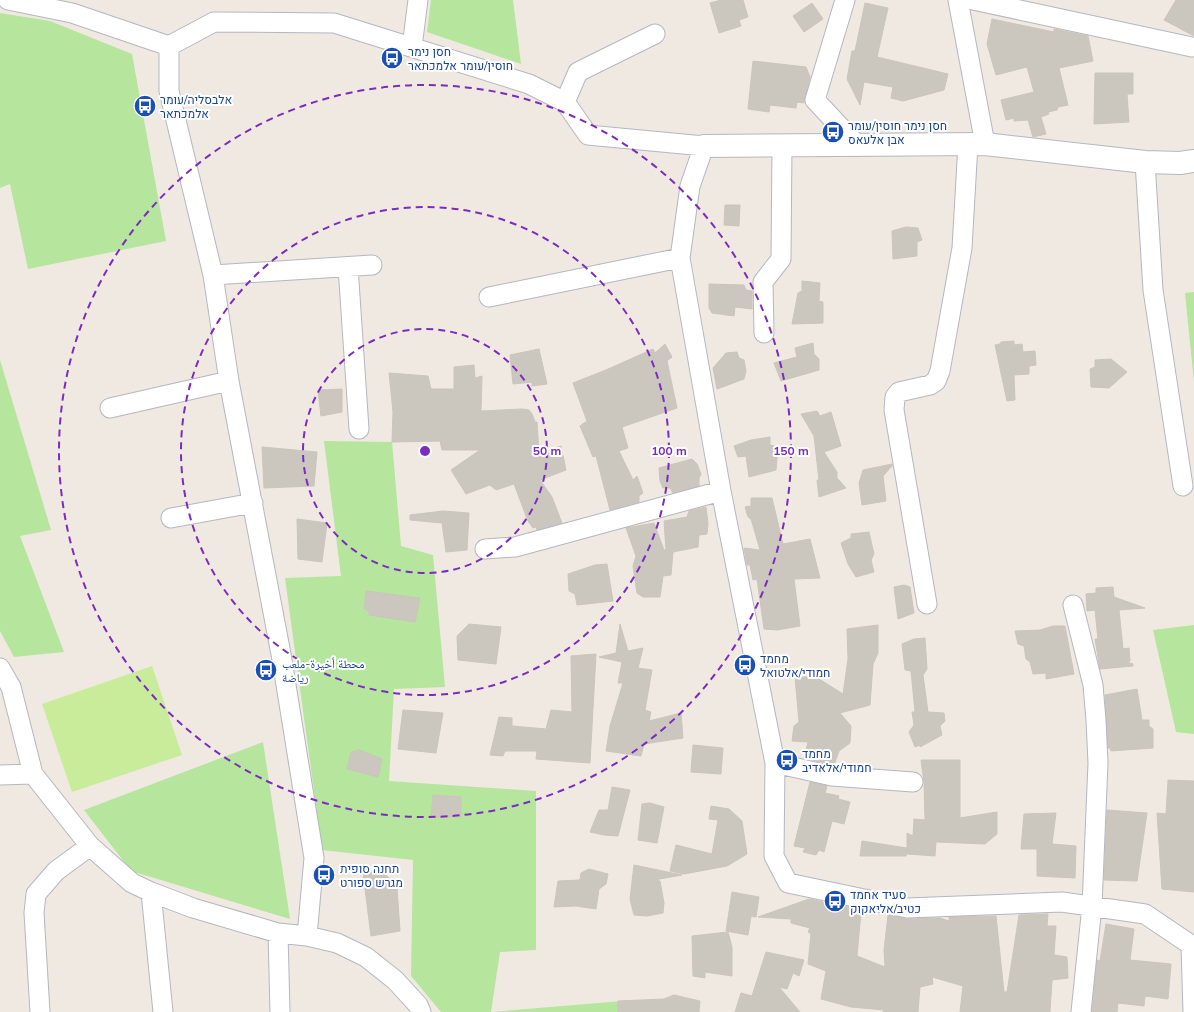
<svg xmlns="http://www.w3.org/2000/svg" width="1194" height="1012" font-family="Mulish,'Noto Naskh Arabic',Heebo,sans-serif">
<style>
.green{fill:#b6e59e}
.pitch{fill:#c9ec9a}
.building{fill:#cbc7bf;stroke:#cbc5ba}
.lines{fill:none;stroke-linecap:round;stroke-linejoin:round}
.street-casing{stroke:#b4b7c1;stroke-width:21}
.secondary-casing{stroke:#b4b7c1;stroke-width:24}
.street{stroke:#fff;stroke-width:19}
.secondary{stroke:#fff;stroke-width:22}
.ring{fill:none;stroke:#7b2cbf;stroke-width:2;stroke-dasharray:7 5}
.labels{text-anchor:middle;dominant-baseline:central;stroke-width:4;stroke-linejoin:round;paint-order:stroke}
.transit-label{font-size:12px;fill:#164399;stroke:#fff;text-anchor:start}
.centre{fill:#7b2cbf;stroke:#fff;stroke-width:2}
.ring-label{font-size:12px;text-anchor:middle;font-weight:bold;fill:#7b2cbf;stroke:#fff;stroke-width:4;stroke-linejoin:round;paint-order:stroke}
</style>
<rect width="100%" height="100%" fill="#efe9e1"/>
<path class="green" d="M431 0H513L521 64 427 32Z
M0 13 50 21 132 54 166 241 28 269 10 184 0 188Z
M1194 292V382L1185 293Z
M0 360 51 530 20 536 64 652 14 657 0 631Z
M324 441 392 442 401 546 433 555 445 687 394 689 389 781 536 791V950L500 952 491 1012H441L411 976 413 860 322 850 285 578 341 576Z
M1194 625V734L1176 732 1153 630Z
M263 742 290 919 131 871 84 810Z
M635 1000V1012H491Z"/>
<path class="pitch" d="M152 666 182 755 72 792 42 704Z"/>
<path class="building" d="M721 0H743L748 17 739 20 741 26 719 33 710 3Z
M1176 0H1194V36L1164 20Z
M812 3 823 19 804 32 793 16Z
M865 3 888 8 877 57 948 74 944 90 903 101 891 98 893 87 864 82 860 105 847 79 852 51H855Z
M992 19 1054 32V29L1088 36 1093 61 1059 68 1068 105 1058 107 1057 110 1048 112 1049 114 1041 117 1046 134 1033 137 1028 120 1014 121V118L1006 120 1001 100 1034 92 1027 67 996 75 987 44Z
M753 61 806 67 810 77 804 103 797 102 796 108 770 105 769 112 748 109Z
M1095 73H1133V94H1127L1129 122 1094 124Z
M725 205H740L739 226 724 225Z
M906 227 918 228 922 240 917 242V256L893 259 892 231Z
M802 281 820 283 819 301 823 302V323L792 324 798 293 802 291Z
M709 284 744 285 746 290 752 291V309L735 307 734 316 712 313 709 308Z
M1014 341V345L1022 344 1023 352 1035 351 1036 365 1029 366V374L1014 375 1015 400 1007 401 995 345 1000 344 1001 342Z
M813 343 814 354 819 359V370L781 381 774 363 797 357 795 348Z
M665 344 672 357 667 361 677 408 622 427 628 448 619 451 633 480 637 476 643 493 639 496V502L610 510 596 456 593 457 580 426 587 421 573 383 606 370 653 349 655 353Z
M539 349 547 384 532 386V382L513 384 510 355Z
M737 352 739 358 744 360 746 371 744 379 717 389 713 368 726 353Z
M1111 359 1127 372 1109 388 1091 387 1090 369 1095 367V360Z
M474 365 475 378 482 376 481 411 522 409 529 410 532 414 535 422H537L539 454 561 446 566 470 540 480 552 497 562 523 537 530 536 527 533 528 528 521 514 484 496 490 490 485 466 494 451 470 480 450H442L440 441 392 442 393 412 389 373 428 376 431 389H454V367Z
M342 389V412L321 416 318 390Z
M817 411 820 416 831 412 841 446 824 452 837 472V478L846 488 819 497 817 480H819L814 436 801 414Z
M770 437V445L778 447 776 470 749 477 746 456 738 457 734 446 751 440Z
M262 447 317 452 314 486 264 488Z
M692 459 697 464 701 474 699 478V486L673 493 670 488H663L660 481 659 468Z
M892 464V466L883 476 886 501 862 505 859 483 863 470Z
M751 498H772L783 544 810 539 820 578 794 579 800 626 777 630 764 629 757 579 753 580 750 565H747L744 548 760 550 751 519 748 517 745 507 751 506Z
M706 507 708 523 707 534 699 535 698 547 673 552 671 575 663 576 660 597H643L637 593 633 566 636 556 626 528 654 523 664 550H666L664 521 687 517 689 511Z
M443 511 469 513 467 550 446 552 442 523 410 520V515Z
M297 519 327 523 322 562 298 559Z
M869 532 874 554 871 560 874 572 856 577 848 564 841 543 851 538V534Z
M607 564 613 601 577 605 575 594 569 591 568 574 595 565Z
M904 585 910 587 914 613 898 619 894 587Z
M1113 587 1114 597 1145 608 1119 610 1123 649 1129 648 1130 661 1126 662 1133 664V666L1100 669 1095 639H1098L1095 610 1087 611 1086 594 1096 593V588Z
M366 591 420 598 415 622 369 615V611L364 609Z
M469 624 501 627 496 664 458 660 457 636Z
M620 624 628 651 643 648 638 668 652 670 645 710 651 712 649 721 681 713 683 738 644 744 641 756 606 751 610 726 623 683H618L622 662 599 657 616 653Z
M878 625V653L873 664 870 705 840 713 851 726 850 743 839 751 834 765 804 758 808 742 792 741 794 726 799 722 795 677H816L843 694 848 659 847 629Z
M1053 626H1065L1074 674 1046 679V673L1033 674 1030 662 1026 659 1024 646 1018 644 1015 631 1040 630Z
M925 638 927 669 923 675 928 712 944 713 945 721 940 726 942 735 920 747V745L915 747 909 732 914 725 912 712H915L911 671 905 670 902 644 914 639Z
M596 654 590 763 536 759 537 751H505L503 756 490 755 499 717 512 718V726L546 729 551 710 572 712 571 656Z
M1137 689 1142 720H1149V726L1153 729V748L1111 751 1110 748H1108L1105 695Z
M403 710 443 713 436 753 398 749Z
M693 745 723 748 721 774 691 772Z
M359 750 382 759 378 777 347 769 351 752Z
M921 760H960V818L997 812V834L985 844 936 842 935 856 907 854V851L906 856H860L862 841 907 848V833L913 836 914 819 925 820 924 782Z
M1168 780 1194 781V892L1162 889 1157 813 1166 814Z
M810 782 827 786 825 793 839 796 838 799 850 802 844 824 832 821 824 852 819 850 816 855 803 852 805 848 794 846Z
M612 787 630 790 618 836 604 835 590 832 599 810H608Z
M433 795 461 797V817H431Z
M650 803 664 807 657 843 638 840 642 804Z
M711 806 729 809 742 821 747 854 727 866 684 874 670 871 676 845 712 854 718 820 709 819Z
M1107 810 1147 813 1137 881 1104 880Z
M1056 813 1052 844 1076 846 1075 878 1037 876V849H1021L1024 814Z
M634 865 682 875 654 880 660 881 664 903 663 913 647 916 634 915 630 899Z
M589 869 608 874 606 884 599 889 596 909 576 906 554 907 558 881 580 880 581 873Z
M383 871 397 888 400 931 371 936 363 873Z
M732 892 759 897 756 917 751 916 748 935 726 931Z
M809 899 853 908 854 910 861 912 857 956 885 967 884 950 888 915 907 919 940 918 949 921V917L996 916 1004 992H1007L1019 915 1048 914 1047 926H1056L1054 955 1067 957 1068 978 1052 980 1050 1012H960L963 986 932 977 933 984 920 987 918 1012H883L884 1010 851 1007 821 999 826 971 808 964 811 934 808 932 810 928 791 923V919L758 917Z
M1106 924 1134 929 1130 960 1171 964 1168 999 1145 996 1144 1006 1118 1003 1117 1012H1092L1097 960 1100 961Z
M728 932 732 947V976L705 972V978L693 976 692 936Z
M766 952 804 960 799 976 793 973 787 989 779 987 800 1012H735L741 993 752 996Z
M674 995 700 1001 699 1012H618V1001L664 999Z"/>
<g class="lines">
<g class="street-casing">
<path id="street" d="M8 0 72 13 169 46
M845 0 815 100 858 146
M958 0 985 144
M973 0 1192 47
M412 47 418 0
M565 102 578 72 655 34
M1145 162 1153 290 1183 486
M348 267 359 429
M213 275 372 265
M489 297 680 258
M764 333 763 282 781 259 782 146
M110 408 229 381
M171 518 253 503
M485 549 515 547 721 491
M927 604 894 410 895 397 899 392 930 385 936 381 940 371 962 248 968 144
M1073 605 1093 685 1096 720 1098 763 1092 906 1081 1012
M0 668 11 687 33 774 90 846 132 883 151 892 193 908 278 933 307 936 337 943 366 957 395 980 418 1005 421 1012
M775 763 832 776 913 782
M0 775 33 774
M151 892 163 1012
M278 933 280 1012
M307 936 314 858 281 654 229 381 213 275 169 91V46L214 22 334 23 529 84 565 102 588 135 704 146 690 186 680 258 721 491 775 763 774 856 788 883 907 908 1062 902 1145 914 1194 947
M1191 945 1193 1012
M40 1012 34 913 36 894 56 871 90 846"/>
</g>
<g class="secondary-casing">
<path id="secondary" d="M704 146 985 144 1145 162 1180 163 1194 161"/>
</g>
<use href="#street" class="street"/>
<use href="#secondary" class="secondary"/>
</g>
<g class="ring">
<circle cx="425" cy="451" r="122"/>
<circle cx="425" cy="451" r="244"/>
<circle cx="425" cy="451" r="366"/>
</g>
<defs>
<g id="bus-disc" transform="scale(1.15)"><circle r="9.5" fill="#1a4fb4" stroke="#fff"/><path d="M-5-6H5V4H4V6H2V4H-2V6H-4V4H-5ZM-3.5-4V0h7V-4ZM-3.5 1.2v1.5H-2V1.2ZM2 1.2v1.5H3.5V1.2Z" fill="#fff"/></g>
</defs>
<g fill-rule="evenodd">
<use href="#bus-disc" x="392" y="58"/>
<use href="#bus-disc" x="145" y="106"/>
<use href="#bus-disc" x="833" y="132"/>
<use href="#bus-disc" x="745" y="665"/>
<use href="#bus-disc" x="266" y="670"/>
<use href="#bus-disc" x="787" y="760"/>
<use href="#bus-disc" x="324" y="875"/>
<use href="#bus-disc" x="835" y="901"/>
</g>
<g class="labels">
<g class="transit-label">
<text x="408" y="51">חסן נימר<tspan x="408" dy="14">חוסין/עומר אלמכתאר</tspan></text>
<text x="160" y="99">אלבסליה/עומר<tspan x="160" dy="14">אלמכתאר</tspan></text>
<text x="848" y="125">חסן נימר חוסין/עומר<tspan x="848" dy="14">אבן אלעאס</tspan></text>
<text x="760" y="658">מחמד<tspan x="760" dy="14">חמודי/אלטואל</tspan></text>
<text x="282" y="663">محطة أخيرة-ملعب<tspan x="282" dy="14">رياضة</tspan></text>
<text x="802" y="753">מחמד<tspan x="802" dy="14">חמודי/אלאדיב</tspan></text>
<text x="340" y="868">תחנה סופית<tspan x="340" dy="14">מגרש ספורט</tspan></text>
<text x="850" y="894">סעיד אחמד<tspan x="850" dy="14">כטיב/אליאקוק</tspan></text>
</g>
</g>
<circle cx="425" cy="451" r="6" class="centre"/>
<g class="ring-label">
<text x="547" y="455">50 m</text>
<text x="669" y="455">100 m</text>
<text x="791" y="455">150 m</text>
</g>
</svg>
